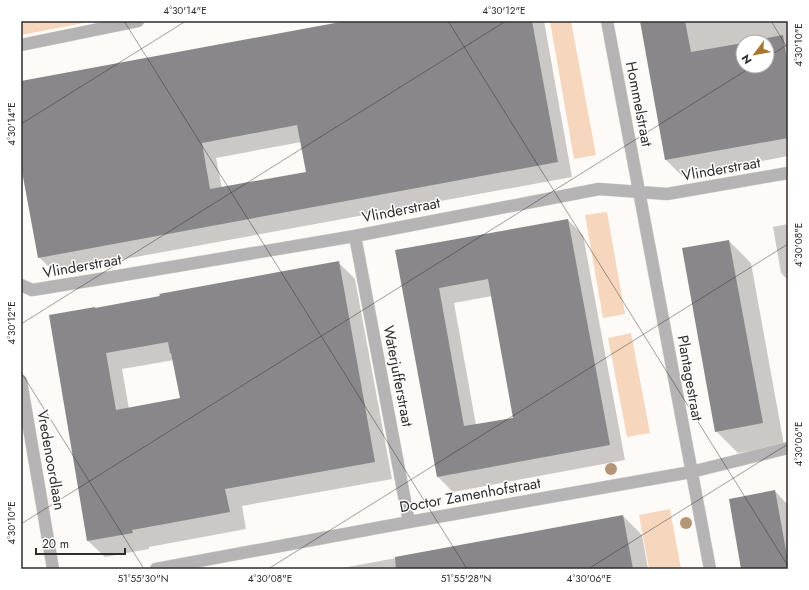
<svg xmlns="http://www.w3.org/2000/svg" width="809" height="590" font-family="Jost,sans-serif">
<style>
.green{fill:#f6d7bd}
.shadow{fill:#0003;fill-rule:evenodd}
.building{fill:#8a878a;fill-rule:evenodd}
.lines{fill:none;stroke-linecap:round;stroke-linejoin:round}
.minor-casing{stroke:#d9d5d2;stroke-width:13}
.minor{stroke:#b6b3b4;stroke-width:12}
.tree{fill:#b39677}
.ticks{fill:none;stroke:#2e2d2c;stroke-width:1;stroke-opacity:0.45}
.labels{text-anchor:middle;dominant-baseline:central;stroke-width:3;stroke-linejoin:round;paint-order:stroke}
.street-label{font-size:15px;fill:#2e2d2c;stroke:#fff}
.neatline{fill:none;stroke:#2e2d2c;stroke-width:1.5}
.ticks-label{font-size:10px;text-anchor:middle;fill:#2e2d2c}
</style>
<rect width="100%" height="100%" fill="#fefaf7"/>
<path class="green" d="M21 21H94L21 35Z
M550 21H571L596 155 574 159Z
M607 212 625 314 603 318 585 215Z
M631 333 650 433 627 437 608 338Z
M670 509 681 569H649L639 515Z"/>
<path class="shadow" d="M352 21H544L572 177 54 272 39 257 21 159V82ZM301 142 308 173 222 188 216 158Z
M641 21H788V156L682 176 666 160ZM743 42H767V66H743Z
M568 220 583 235 625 460 453 492 438 477 397 251ZM492 296 514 418 476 425 454 303Z
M788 224V280L781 273 773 227Z
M729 241 751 263 784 445 738 453 716 431Z
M338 262 355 279 392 479 242 506 246 529 149 547V549L105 557 88 541 96 309ZM174 360 182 399 129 409 122 369Z
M775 491 788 505V569H742Z
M623 516 642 535 648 569H337Z"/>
<path class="building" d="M346 21H532L558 162 38 258 21 166V81ZM297 125 306 172 210 189 202 143Z
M640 21H685L691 52 743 43V66H767V42H747L783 35 788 66V138L665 160Z
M568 219 610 445 437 477 395 250ZM488 279 513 418 464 426 439 288Z
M729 240 763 423 715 432 682 248Z
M339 261 375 462 225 489 230 512 132 530 133 533 87 541 49 315 95 307V308L160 296 159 294ZM168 342 170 353H171L180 398 116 410 106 353Z
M775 490 788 561V569H741L729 499Z
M623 515 633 569H396L395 557Z"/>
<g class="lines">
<g class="minor-casing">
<path id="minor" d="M607 21 710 569
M21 45 138 21
M355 236 409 522
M21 285 32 290 94 280 355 236 599 189 667 194 788 173
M21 381 53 569
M156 569 409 522 691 472 788 448"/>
</g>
<use href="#minor" class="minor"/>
</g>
<g class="tree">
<circle cx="611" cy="469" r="6"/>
<circle cx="686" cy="523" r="6"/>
</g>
<path class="ticks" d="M124 21 467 569M448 21 788 566M771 21 788 49M767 58 788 44M21 124 186 21M21 324 506 21M21 372 144 569M21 524 753 66M268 569 788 244M588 569 788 444"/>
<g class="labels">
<g class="street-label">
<text transform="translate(639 104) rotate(79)">Hommelstraat</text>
<text transform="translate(721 169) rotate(-10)">Vlinderstraat</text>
<text transform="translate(401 210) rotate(-11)">Vlinderstraat</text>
<text transform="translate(82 266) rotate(-10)">Vlinderstraat</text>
<text transform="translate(398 376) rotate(79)">Waterjufferstraat</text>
<text transform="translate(690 378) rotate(80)">Plantagestraat</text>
<text transform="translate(51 460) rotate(80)">Vredenoordlaan</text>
<text transform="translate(470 495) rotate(-10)">Doctor Zamenhofstraat</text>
</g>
</g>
<rect width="809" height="590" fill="none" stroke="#ffffff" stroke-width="44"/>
<g transform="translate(755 54) rotate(238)"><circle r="19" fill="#ffffff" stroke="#ababab"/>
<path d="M0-3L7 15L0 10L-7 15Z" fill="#a7752b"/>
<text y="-6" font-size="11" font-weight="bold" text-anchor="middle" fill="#2e2d2c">N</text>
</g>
<path d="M36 548v6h89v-6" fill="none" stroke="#2e2d2c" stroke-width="2"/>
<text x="42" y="548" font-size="12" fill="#2e2d2c" stroke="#ffffff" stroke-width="3" paint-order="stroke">20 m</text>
<rect x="22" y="22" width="765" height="546" class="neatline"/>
<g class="ticks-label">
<text x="185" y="14">4°30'14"E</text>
<text x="504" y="14">4°30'12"E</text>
<text transform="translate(798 45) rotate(-90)" y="4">4°30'10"E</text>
<text transform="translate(11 124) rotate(-90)" y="4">4°30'14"E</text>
<text transform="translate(798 245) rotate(-90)" y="4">4°30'08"E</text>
<text transform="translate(11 323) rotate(-90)" y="4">4°30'12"E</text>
<text transform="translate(798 444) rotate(-90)" y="4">4°30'06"E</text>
<text transform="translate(11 523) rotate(-90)" y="4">4°30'10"E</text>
<text x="143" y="582">51°55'30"N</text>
<text x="270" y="582">4°30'08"E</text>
<text x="466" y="582">51°55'28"N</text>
<text x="589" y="582">4°30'06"E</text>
</g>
</svg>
